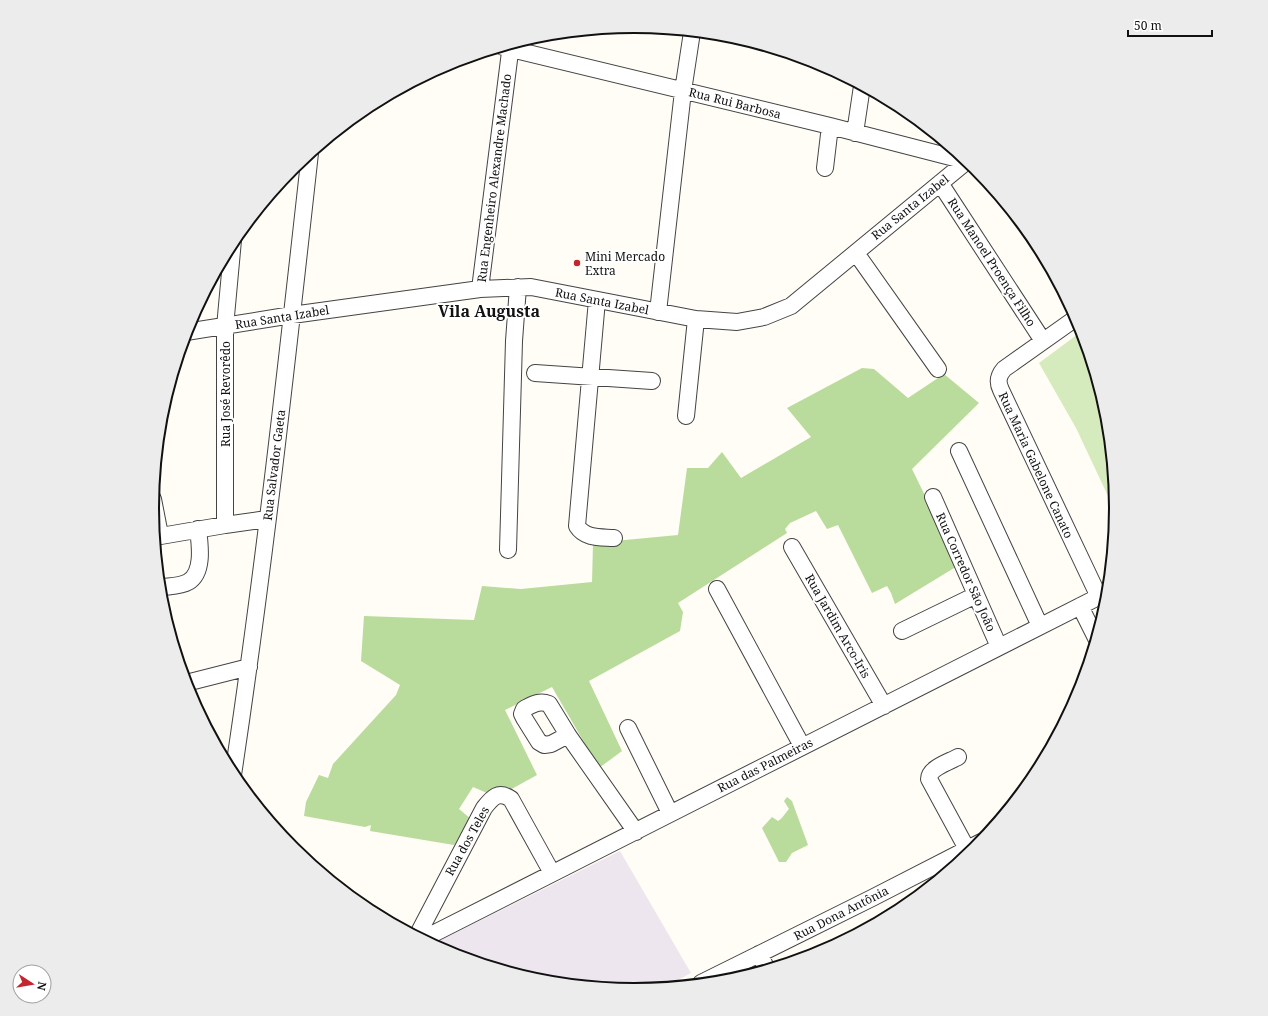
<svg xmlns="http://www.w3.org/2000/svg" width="1268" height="1016" font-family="'Noto Serif',serif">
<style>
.industrial{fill:#eee6ef}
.green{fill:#d5ebbd}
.forest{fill:#b9dc9c}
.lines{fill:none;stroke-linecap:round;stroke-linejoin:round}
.minor-casing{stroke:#444;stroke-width:18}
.minor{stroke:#fff;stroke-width:16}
.poi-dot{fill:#c4262e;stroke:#fff;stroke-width:1.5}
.labels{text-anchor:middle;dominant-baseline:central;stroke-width:4;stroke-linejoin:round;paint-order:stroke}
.street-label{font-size:12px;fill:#111;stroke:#fff}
.poi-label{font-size:12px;fill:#111;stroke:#fff;text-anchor:start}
.district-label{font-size:16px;font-weight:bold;fill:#111;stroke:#fff}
.rim{fill:none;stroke:#111;stroke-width:2}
</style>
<rect width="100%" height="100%" fill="#fffdf5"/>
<path class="industrial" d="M620 851 691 973 665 987 634 990 540 981 449 953 433 944Z"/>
<path class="green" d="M1082 331 1107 414 1116 513 1076 428 1039 363Z"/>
<path class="forest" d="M862 368 874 369 908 398 944 374 979 403 912 469 959 565 895 604 891 593 887 586 872 593 838 525 827 529 816 511 790 523 785 529 787 533 678 603 683 612 680 631 589 681 622 751 599 768 552 687 505 710 537 775 508 791 487 793 473 787 459 809 471 819 454 845 370 831 371 825 365 827 304 816 306 802 319 775 328 778 333 764 396 695 400 685 361 661 364 616 474 620 482 586 521 589 592 582 593 543 678 535 687 468H708L722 452 741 478 811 437 787 408Z
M787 797 792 801 808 845 792 853 786 862H779L762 828 772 817 778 821C783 818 785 813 789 809L784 801Z"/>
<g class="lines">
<g class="minor-casing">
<path id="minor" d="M503 47 830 126 966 161
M855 133 862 86
M825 168 830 126
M940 183 1043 341
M856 253 938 369
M480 289 511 44
M597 300 577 526C585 539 601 537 614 538
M658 312 683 91 692 32
M1076 318 1004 369C998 376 997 382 1001 390L1099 597
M186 332 292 315 480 289 531 287 696 319 737 322 764 317 791 306 967 161
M535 373 652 381
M686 416 696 319
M959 451 1040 626
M933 497 999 647
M153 499 160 535
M225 525V327L233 240
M155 537 225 525 267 519
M792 547 884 706
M508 550 514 341 518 287
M163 587C171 586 181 586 188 582 204 573 200 545 198 529
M717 589 802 746
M1080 606 1096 638
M902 631 976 595
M186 683 249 667
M628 728 670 813
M568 735 551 744 544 745 539 742 524 718 522 714 524 709C532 705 539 700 549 704L568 735 636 832
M958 757C949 762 929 768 929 779L967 849
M233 775C264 569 287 361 310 153
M417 936 484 808C492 798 498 790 511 799L552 873
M423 939 1108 592
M759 954 767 969
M701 983 872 898 981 842"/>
</g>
<use href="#minor" class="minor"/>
</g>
<circle class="poi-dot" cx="577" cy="263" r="4"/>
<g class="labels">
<g class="street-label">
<text transform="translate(735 103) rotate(14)">Rua Rui Barbosa</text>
<text transform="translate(494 178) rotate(-83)">Rua Engenheiro Alexandre Machado</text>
<text transform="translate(910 207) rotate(-39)">Rua Santa Izabel</text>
<text transform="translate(992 262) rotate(57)">Rua Manoel Proença Filho</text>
<text transform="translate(602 301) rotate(11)">Rua Santa Izabel</text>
<text transform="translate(282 317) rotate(-9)">Rua Santa Izabel</text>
<text transform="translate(225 394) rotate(-90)">Rua José Revorêdo</text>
<text transform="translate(274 465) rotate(-83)">Rua Salvador Gaeta</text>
<text transform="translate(1036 465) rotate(65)">Rua Maria Gabelone Canato</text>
<text transform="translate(966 572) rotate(66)">Rua Corredor São João</text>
<text transform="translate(838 626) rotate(60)">Rua Jardim Arco-Iris</text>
<text transform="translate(765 765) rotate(-27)">Rua das Palmeiras</text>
<text transform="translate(467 841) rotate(-61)">Rua dos Teles</text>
<text transform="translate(841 913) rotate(-27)">Rua Dona Antônia</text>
</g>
<g class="poi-label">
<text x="585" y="256">Mini Mercado<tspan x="585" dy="14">Extra</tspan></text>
</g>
<g class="district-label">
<text x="489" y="311">Vila Augusta</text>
</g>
</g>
<path d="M0 0H1268V1016H0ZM159 508a475 475 0 1 1 950 0a475 475 0 1 1-950 0Z" fill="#ececec" fill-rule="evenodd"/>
<path class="rim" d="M159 508a475 475 0 1 1 950 0a475 475 0 1 1-950 0Z"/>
<g transform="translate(32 984) rotate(102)"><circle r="19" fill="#ffffff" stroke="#a0a0a0"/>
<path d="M0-3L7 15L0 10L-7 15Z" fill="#c4262e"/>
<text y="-6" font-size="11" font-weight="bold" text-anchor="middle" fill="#111111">N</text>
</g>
<path d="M1128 30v6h84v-6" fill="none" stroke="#111111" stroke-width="2"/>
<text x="1134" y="30" font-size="12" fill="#111111" stroke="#ffffff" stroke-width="3" paint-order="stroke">50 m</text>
</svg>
